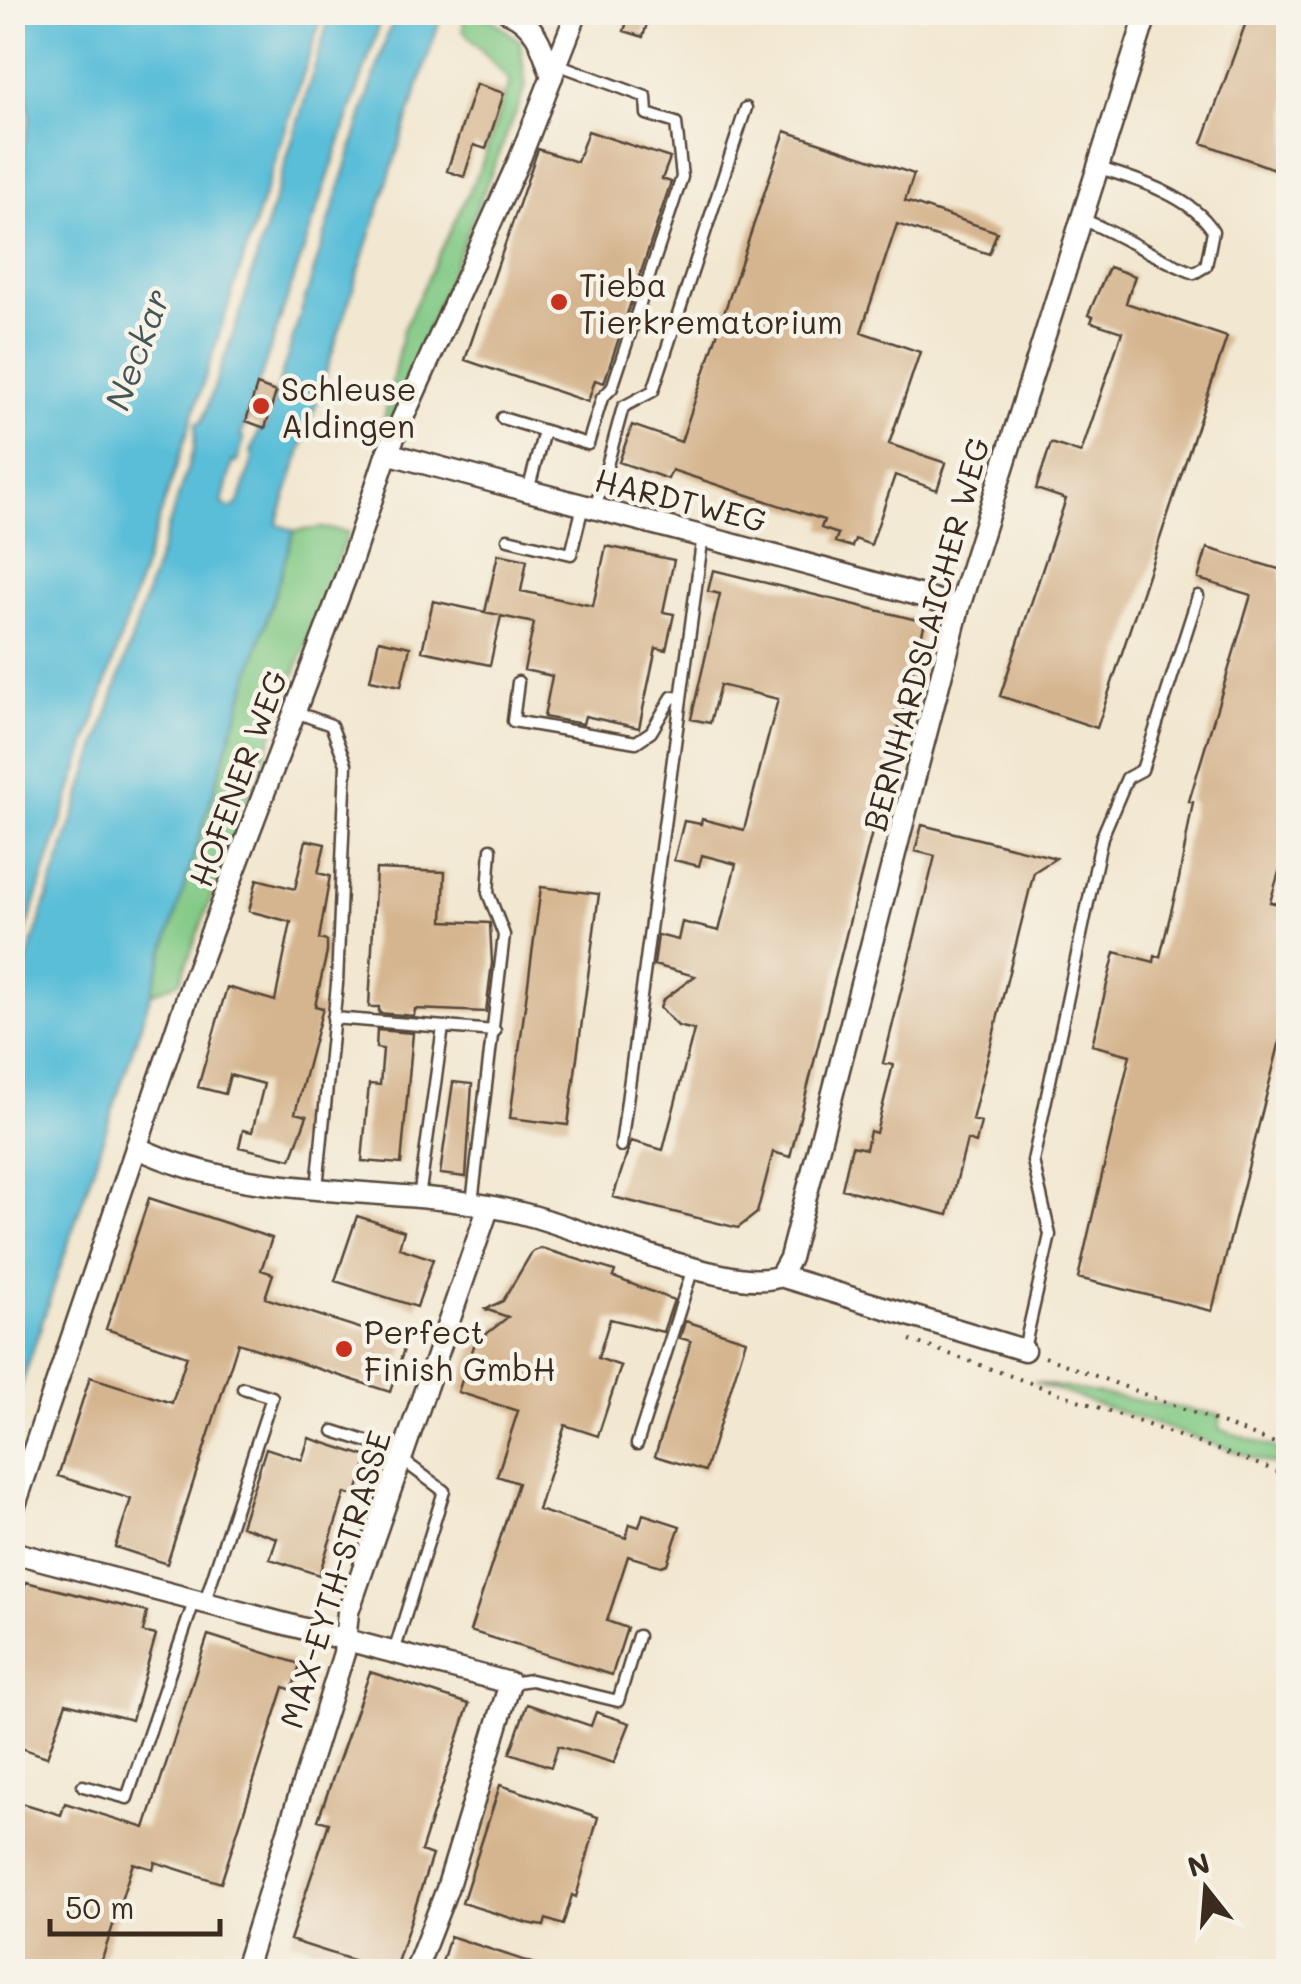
<svg xmlns="http://www.w3.org/2000/svg" width="1301" height="1984" font-family="Mali,sans-serif">
<style>
.green{fill:#81c985;stroke:#5e7a52;stroke-width:2.5}
.water{fill:#5abed8;stroke:#4a747b;stroke-width:2.5}
.building{fill:#d5b58f}
.lines{fill:none;stroke-linecap:round;stroke-linejoin:round}
.lane-casing{stroke:#564639;stroke-width:15}
.street-casing{stroke:#564639;stroke-width:25}
.path{stroke:#564639;stroke-width:4;stroke-dasharray:2.5 8;stroke-linecap:butt}
.lane{stroke:#fff;stroke-width:10}
.street{stroke:#fff;stroke-width:20}
.poi-dot{fill:#c8321e;stroke:#f7f3e8;stroke-width:4}
.labels{text-anchor:middle;dominant-baseline:central;stroke-width:9;stroke-linejoin:round;paint-order:stroke}
.poi-label{font-size:32px;fill:#3b2a1e;stroke:#f7f3e8;text-anchor:start}
.street-label{font-size:32px;fill:#3b2a1e;stroke:#f7f3e8}
.water-label{font-size:35px;font-style:italic;fill:#445656;stroke:#f7f3e8}
</style>
<rect width="100%" height="100%" fill="#f7f3e8"/>
<filter id="ink" filterUnits="userSpaceOnUse"><feTurbulence type="fractalNoise" baseFrequency=".01" numOctaves="2"/><feDisplacementMap in="SourceGraphic" scale="20" xChannelSelector="R" yChannelSelector="G"/><feConvolveMatrix kernelMatrix="1 2 1 2 8 2 1 2 1" color-interpolation-filters="sRGB"/></filter>
<filter id="wash" filterUnits="userSpaceOnUse"><feTurbulence type="fractalNoise" baseFrequency=".0048" numOctaves="4" result="noise"/><feDisplacementMap in="SourceGraphic" scale="40" xChannelSelector="R" yChannelSelector="G"/><feGaussianBlur stdDeviation="2.25" result="paint"/><feColorMatrix in="noise" values="0 0 0 0 0 0 0 0 0 0 0 0 0 0 0 0 0 1.4 0 .05"/><feComposite in="paint" operator="in"/></filter>
<g filter="url(#wash)">
<rect width="100%" height="100%" fill="#f2e7d0"/>
<path class="green" d="M464 13 494 21 520 41 526 87 391 422 384 420 403 330 481 166 510 81 463 30Z
M323 528 348 532 180 981 151 994 294 531Z
M1033 1382 1221 1415 1219 1429 1288 1452V1470Z"/>
<path class="water" d="M13 12 323 13 13 971 12 199 30 118Z
M336 13H379L377 33 241 435 244 439 237 462 233 461 222 503 230 509 239 503 254 455 251 453 259 430 265 428 388 33 398 13H442L277 524 294 531 151 994 13 1410V976H22L194 448 196 423 202 422 239 317 330 16Z"/>
<g id="blocks">
<path class="building" d="M630 12 649 17 643 37 624 31Z
M1249 14 1288 28V174L1202 143Z
M476 84 504 93 486 149 474 145 464 177 447 171Z
M588 131 670 158 662 179 671 182 604 383 595 380 588 402 465 360 538 149 577 162Z
M785 131 914 174 905 201 997 232 989 254 897 224 861 332 920 352 889 444 946 463 937 490 895 475 871 545 855 539 852 547 835 542 838 534 821 528 824 520 672 470 668 479 619 462 632 425 681 442Z
M1109 267 1135 276 1126 303 1227 337 1097 728 1000 696 1066 499 1036 489 1051 443 1081 453 1122 332 1091 322 1093 317 1088 315Z
M257 385 276 392 265 428 246 421Z
M606 546 674 560 663 612 674 614 666 650 656 648 639 728 585 716 583 724 544 717 552 676 524 670 534 623 501 616 490 665 422 651 433 601 499 615 485 612 498 554 527 560 521 591 593 606Z
M1207 548 1282 570 1280 581 1288 583V842L1270 902 1288 906V1009L1212 1311 1078 1278 1130 1055 1092 1045 1115 952 1154 962 1155 956 1160 957 1179 879 1193 802 1189 801 1251 595 1198 579Z
M713 570 925 622 790 1157 773 1152 757 1213 738 1228 613 1197 631 1141 663 1150 694 1030 678 1026 660 1008 663 1000 695 976 654 965 658 935 678 940 682 922 719 931 736 864 702 855 699 866 674 860 684 821 701 824 702 819 744 830 778 699 720 685 710 723 691 719 720 594 708 591Z
M379 640 410 647 401 686 370 680Z
M922 825 1056 858 1034 872 972 1120 981 1122 976 1143 967 1140 948 1215 842 1189 852 1146 866 1149 870 1131 876 1133 893 1065 883 1063 935 856 915 851Z
M306 840 325 844 318 873 330 876 319 939 327 941V952L315 1006 323 1008 295 1113 307 1116 291 1159 239 1147 243 1130 252 1132 264 1084 230 1075 225 1094 198 1087 227 987 275 1001 291 922 249 911 257 879 295 889Z
M376 869 445 872 443 921 490 923 492 963 486 1012 415 1009 414 1016 379 1013V1007H369Z
M541 887 599 894 568 1125 510 1118Z
M377 1030 413 1033 401 1164 362 1161 369 1084 380 1085 383 1049 376 1048Z
M453 1082 472 1084 466 1177 440 1174Z
M149 1198 272 1238 261 1270 273 1274 265 1298 406 1343 390 1392 238 1343 167 1564 115 1547 131 1499 58 1476 90 1377 172 1403 187 1356 106 1329Z
M357 1216 404 1231 399 1248 433 1259 417 1307 335 1281Z
M541 1248 615 1271 613 1277 674 1300 663 1332 610 1319 598 1358 621 1366 598 1436 565 1425 538 1510 626 1538 630 1524 639 1527 643 1514 680 1526 667 1564 661 1566 628 1556 607 1621 627 1628 612 1675 470 1631 518 1483 497 1476 518 1411 458 1392 475 1343 508 1317 485 1309 503 1301 532 1252Z
M685 1321 746 1340 705 1471 655 1456 691 1341 680 1338Z
M309 1438 368 1457 356 1496 345 1493 319 1575 270 1559 277 1538 241 1526 266 1448 302 1460Z
M26 1582 147 1612 143 1632 156 1635 132 1720 66 1703 47 1757 12 1745V1616Z
M208 1635 300 1664 292 1690 284 1687 221 1883 155 1862 153 1869 133 1863 98 1972H12V1800L61 1815 65 1803 145 1828Z
M370 1672 469 1704 421 1851 432 1855 394 1972H356L359 1962 290 1940 329 1823 318 1820Z
M527 1704 591 1726 596 1712 630 1723 614 1763 558 1746 551 1767 510 1753Z
M500 1785 598 1817 576 1897 572 1895 563 1925 546 1919 544 1926 527 1923 462 1903Z
M450 1936 547 1968 546 1972H439Z"/>
</g>
</g>
<g filter="url(#ink)">
<use href="#blocks" fill-opacity="0" stroke="#564639" stroke-width="2.5"/>
<g class="lines">
<g class="lane-casing">
<path id="lane" d="M1082 219C1121 235 1155 258 1194 273L1206 266 1213 231C1193 197 1136 179 1099 168
M502 418 588 444 602 398 612 388 682 177 676 123 647 114 646 97 557 64
M528 491 544 431
M595 509 623 407 653 391 746 108
M508 539 571 554 583 506
M518 682 513 721 636 742 651 732 672 697 681 698
M293 711 331 725 346 764 337 984 317 1188
M333 1018 495 1031
M621 1146 703 535
M419 1198 443 1027
M472 1203 504 935 488 893 491 849
M1024 1349 1050 1235 1033 1161 1102 837 1127 778 1142 770 1198 596
M334 1431 403 1453
M637 1444 693 1268
M205 1601 272 1397 243 1388
M394 1652 444 1491 401 1459
M510 1683 531 1680 618 1701 638 1636
M83 1786 127 1798 195 1599"/>
</g>
<g class="street-casing">
<path id="street" d="M508 12C537 24 543 49 552 77
M387 453C578 506 770 551 959 607
M136 1147C260 1207 402 1180 532 1216 584 1230 737 1295 780 1276L1024 1350
M780 1276 790 1258 959 607 1147 12
M12 1514 192 983 348 571 387 453 520 158 577 12
M12 1552 510 1683 447 1889 415 1972
M244 1972 344 1653 348 1612 489 1206"/>
</g>
<path class="path" d="M910 1340 1288 1475
M1045 1357 1288 1448"/>
<use href="#lane" class="lane"/>
<use href="#street" class="street"/>
</g>
</g>
<g class="poi-dot">
<circle cx="559" cy="302" r="10"/>
<circle cx="261" cy="406" r="10"/>
<circle cx="344" cy="1349" r="10"/>
</g>
<g class="labels">
<g class="poi-label">
<text x="579" y="284">Tieba<tspan x="579" dy="37">Tierkrematorium</tspan></text>
<text x="281" y="388">Schleuse<tspan x="281" dy="37">Aldingen</tspan></text>
<text x="364" y="1331">Perfect<tspan x="364" dy="37">Finish GmbH</tspan></text>
</g>
<g class="street-label">
<text transform="translate(681 499) rotate(14)">HARDTWEG</text>
<text transform="translate(925 634) rotate(-75)">BERNHARDSLAICHER WEG</text>
<text transform="translate(237 778) rotate(-70)">HOFENER WEG</text>
<text transform="translate(334 1579) rotate(-73)">MAX-EYTH-STRASSE</text>
</g>
<g class="water-label">
<text transform="translate(136 349) rotate(-70)">Neckar</text>
</g>
</g>
<rect width="1301" height="1984" fill="none" stroke="#f7f3e8" stroke-width="50"/>
<g transform="translate(1206 1889) rotate(343)" stroke="#f7f3e8" stroke-width="8" paint-order="stroke">
<path d="M0-8L18 38L0 25L-18 38Z" fill="#3b2a1e"/>
<text y="-15" font-size="28" font-weight="bold" text-anchor="middle" fill="#3b2a1e">N</text>
</g>
<path d="M50 1919v15h170v-15" fill="none" stroke="#3b2a1e" stroke-width="5"/>
<text x="65" y="1919" font-size="30" fill="#3b2a1e" stroke="#f7f3e8" stroke-width="8" paint-order="stroke">50 m</text>
</svg>
